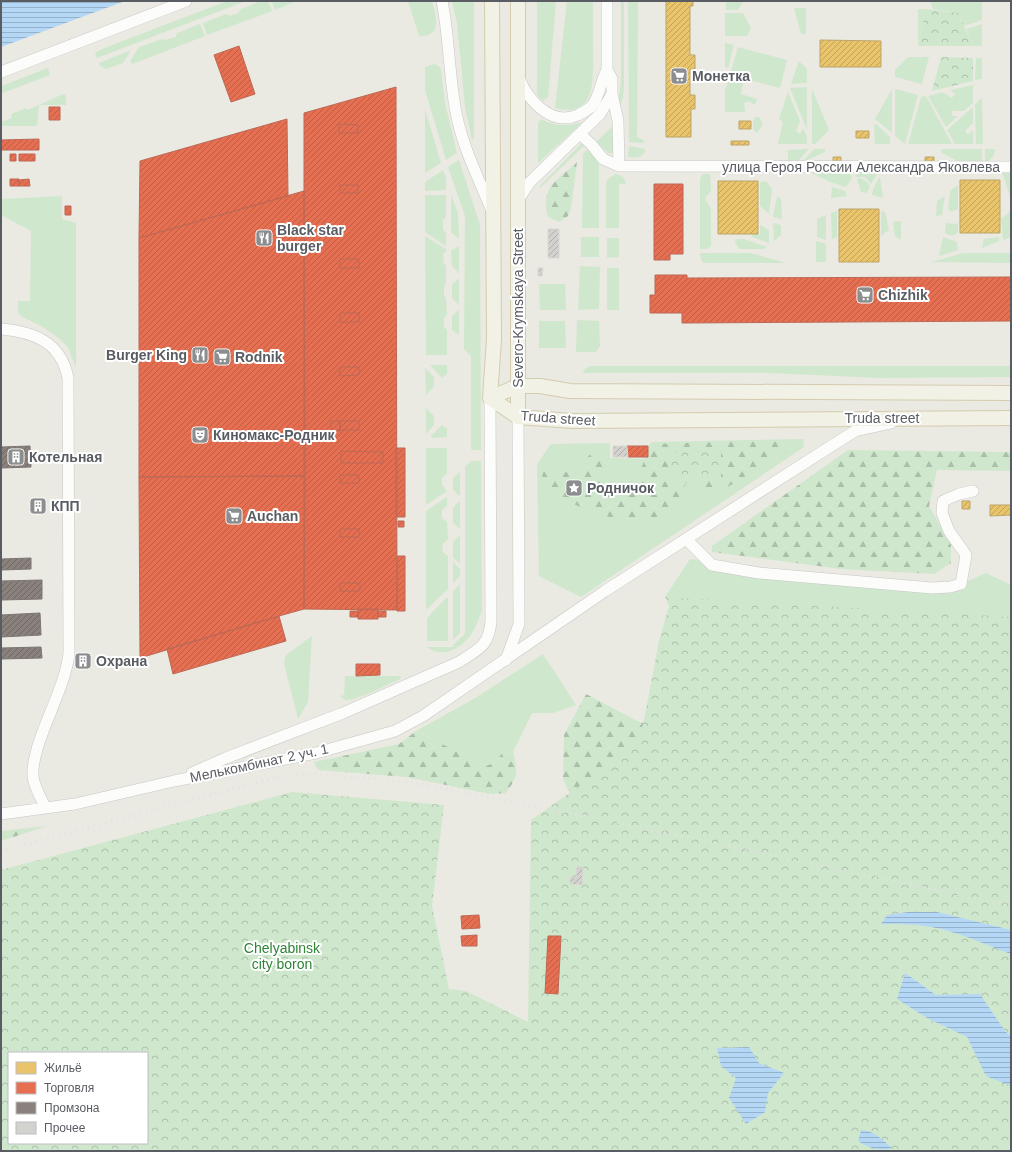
<svg xmlns="http://www.w3.org/2000/svg" width="1012" height="1152" font-family="Arial,sans-serif">
<style>
.green{fill:#cfe8cd}
.forest{fill:url(#forest-firs)}
.park{fill:url(#park-crowns);fill-rule:evenodd}
.water{fill:url(#water-rules)}
.homes{fill:url(#homes-hatch);stroke:#bea568}
.shops{fill:url(#shops-hatch);stroke:#bc6956}
.industry{fill:url(#industry-hatch);stroke:#7b7674}
.building{fill:url(#building-hatch);stroke:#dad8d2}
.lines{fill:none;stroke-linecap:round;stroke-linejoin:round}
.minor-casing{stroke:#c6c7c5;stroke-width:12}
.major-casing{stroke:#d4ccae;stroke-width:16}
.minor{stroke:#fcfcfb;stroke-width:11}
.major{stroke:#f2f1e5;stroke-width:14}
.rail{stroke:#e2e2e1;stroke-width:3;stroke-dasharray:1 5;stroke-linecap:butt}
.labels{text-anchor:middle;dominant-baseline:central;stroke-width:4;stroke-linejoin:round;paint-order:stroke}
.poi-label{font-size:14px;font-weight:bold;fill:#595c62;stroke:#fff;text-anchor:start}
.street-label{font-size:14px;fill:#595c62;stroke:#fff}
.park-label{font-size:14px;fill:#2e8536;stroke:#fff}
</style>
<defs>
<pattern id="forest-firs" width="22" height="20" patternUnits="userSpaceOnUse"><rect width="22" height="20" fill="#cfe8cd"/><path d="M5 1l3.5 6h-7zM16 11l3.5 6h-7z" fill="#abbfaa"/></pattern>
<pattern id="park-crowns" width="20" height="18" patternUnits="userSpaceOnUse"><rect width="20" height="18" fill="#cfe8cd"/><path d="M2 6a3 3 0 1 1 6 0M12 15a3 3 0 1 1 6 0" fill="none" stroke="#abbfaa"/></pattern>
<pattern id="water-rules" width="6" height="5" patternUnits="userSpaceOnUse"><rect width="6" height="5" fill="#b5d7f6"/><path d="M0 2.5h6" fill="none" stroke="#96b2cb"/></pattern>
<pattern id="homes-hatch" width="6" height="6" patternUnits="userSpaceOnUse"><rect width="6" height="6" fill="#e9c46a"/><path d="M-1 1l2-2M0 6l6-6M5 7l2-2" fill="none" stroke="#c0a25b"/></pattern>
<pattern id="shops-hatch" width="6" height="6" patternUnits="userSpaceOnUse"><rect width="6" height="6" fill="#e76f51"/><path d="M-1 1l2-2M0 6l6-6M5 7l2-2" fill="none" stroke="#be5e47"/></pattern>
<pattern id="industry-hatch" width="6" height="6" patternUnits="userSpaceOnUse"><rect width="6" height="6" fill="#8a817c"/><path d="M-1 1l2-2M0 6l6-6M5 7l2-2" fill="none" stroke="#6e6864"/></pattern>
<pattern id="building-hatch" width="6" height="6" patternUnits="userSpaceOnUse"><rect width="6" height="6" fill="#d3d2ce"/><path d="M-1 1l2-2M0 6l6-6M5 7l2-2" fill="none" stroke="#aeaeab"/></pattern>
</defs>
<rect width="100%" height="100%" fill="#eae9e2"/>
<path class="green" d="M227 1H246L97 58 95 53 102 49Z
M261 1H268L272 11 207 35 203 23 226 14 230 16 238 13 241 9Z
M271 1H297L275 10Z
M408 1H432C436 16 443 37 419 36Z
M452 1H474V138L472 140 465 107 457 23Z
M537 1H556L548 97 543 101 537 95Z
M567 1H593C593 17 593 34 593 50 593 78 597 119 555 108Z
M621 1H624V87L623 98 619 108 618 101 621 83Z
M628 1H638L637 137 643 140 645 143 629 142Z
M726 1H743L738 10H726Z
M930 1H982V20L964 26 958 13 933 9Z
M794 8H806V34H801Z
M918 9H926L918 45Z
M725 13H743L751 28 747 36H725Z
M200 24 205 36 132 64 130 61 139 47 162 39 166 40 176 37 177 33Z
M982 24V46H973L966 29Z
M725 43 734 45 728 68 725 67Z
M738 47 787 60 780 88 730 75Z
M129 51 130 52 123 63 106 69 100 66 99 63Z
M908 57H929L922 84 895 77V70Z
M976 58H982V79L975 80Z
M799 61 807 69V83L791 84Z
M435 64 440 67 441 70 445 103 457 153 446 160 425 90V67Z
M48 68 50 75 3 93 1 91V86Z
M729 79 743 83 741 94 757 99 755 105 748 101 744 103 745 112H725V90Z
M973 85V103L964 111H952V116H958L946 127 928 96 942 92 952 98 955 94 950 90Z
M807 87V130L790 88Z
M812 89 829 130 815 144H812Z
M892 89V133L875 119Z
M895 89 918 95 905 144 895 136Z
M788 92 800 121 796 131 800 134 803 128 807 137V144H778L783 122 779 119Z
M63 94 66 95V105H39L37 125 34 126H1V122L12 118 11 114 26 108 28 110Z
M926 96 952 144H908L921 97Z
M982 98 983 144H976L975 104Z
M973 107V123L965 131 968 135 973 130V144H955L947 130Z
M425 109 441 163 425 173Z
M755 117H759L763 124 757 133 753 129V121Z
M541 119C556 127 567 126 583 122L538 163V123Z
M876 124 890 137V144H875L874 125Z
M614 125V149L612 153H608L596 142Z
M581 144H586L540 188V186Z
M629 146 645 149C644 158 636 158 628 157Z
M589 148 599 162V228H582L583 154Z
M809 149 796 163H788V150Z
M814 149H825V152L801 163Z
M941 149H982V162L961 163 942 153Z
M985 149H995L994 156 986 163H985Z
M459 160 480 225 481 450H473L471 449V356L464 349 465 216 448 167Z
M443 170 446 178V190L425 191V182Z
M812 173H850L852 178 846 187 830 182Z
M855 173 877 174 871 184 865 177H856Z
M1002 173H1011V199Z
M616 174 623 177 626 184H619V228H606V183L608 179Z
M702 174H710L711 191 705 198 711 209V246L707 249H700V180Z
M860 178 867 182 870 186 867 193 861 192 857 179Z
M879 178H880L883 198 872 195 873 189Z
M766 181 772 189 769 214 760 206V182Z
M958 185V209L951 212 948 209 950 191Z
M832 187 845 191 847 196 831 198Z
M425 195H446V217L443 220V230L446 233V246L425 232Z
M451 195 458 213 459 239 451 232Z
M62 196V219L76 223V368L68 347 56 336 41 326 22 317 18 313V301H30L31 231 1 215V199Z
M777 196 781 199 782 219 773 217Z
M945 196 942 215 936 216 937 201Z
M837 211V237L832 239 831 213Z
M881 211 885 212 889 230 881 236Z
M1011 211V237L1003 240 1001 219Z
M826 215V240L817 237V219Z
M901 221V240L895 236 893 222Z
M773 223 781 225V235L774 241Z
M946 223 958 224V232L955 235H949L945 233Z
M760 225 769 230V243L752 237V234H760Z
M425 236 446 249V251L443 254 444 264 446 266V283L444 287V296L446 299 447 315 444 318V327L447 330V355H426Z
M581 237H599V257H581Z
M943 237 957 242 958 250 939 256Z
M999 237V241L982 248 984 239Z
M607 238H619V257L607 258Z
M736 239H744L767 247 764 249H739L735 242Z
M816 241 826 244V262H816Z
M459 246V273L452 266 451 251Z
M700 253H750L783 262V263H703L701 259Z
M963 253H1011V263L932 262Z
M580 266 600 267 599 309 578 310Z
M607 268H619V310H607Z
M459 278V305L452 298V285Z
M539 284H565L566 310H540Z
M459 310V335L452 330V316Z
M577 320 599 321 600 346 596 352H576Z
M539 321H565L566 348H539Z
M430 365H447V374L442 378Z
M590 366H1011V377L881 378 768 373H583L584 370Z
M425 368 434 377V386L426 395Z
M426 408 434 416V425L426 434Z
M442 425 447 429V437L433 438 431 436Z
M803 439 804 447 581 597 539 576 537 464 551 444 610 443V458L649 459 651 442Z
M426 448H447V473L442 478V485L447 491 426 505Z
M471 461H481L482 610C479 618 477 625 472 633 463 647 443 660 427 647H453V645L465 634V467Z
M460 472V495H458L453 489V478Z
M447 497V506L442 510V518L447 522 448 539 442 545 443 552 448 556V589L426 610V511Z
M458 502H460V529L453 523V508Z
M459 536H460V564L453 557V542Z
M690 559 755 568 949 592 968 581 986 573 1011 585V645L665 597Z
M453 562 460 569V576L453 583Z
M460 584V633L453 640V591Z
M446 598H448V641H427V618Z
M312 636 308 702 298 719 284 664 285 656Z
M543 654 576 705 553 713H532L513 752 502 753 496 762 486 766 416 731 477 697Z
M345 676H400L401 677 400 679C391 683 354 702 345 700 344 699 342 697 340 696L344 695Z"/>
<path class="forest" d="M577 162 571 208 568 216 559 222 548 217C540 186 557 181 577 162Z
M793 440 792 448 716 494 689 477 669 520 609 517 578 506 539 487 544 470 576 472 594 449 603 457 609 496 637 483 649 444Z
M848 450 1011 452V471L937 470 929 506 951 545V563L934 574 841 569 712 552V546Z
M586 694 635 720 694 743 576 807 563 779 564 735Z
M416 731 486 766 496 762 502 753 513 752C518 772 518 776 506 793L490 794 407 777 318 770 314 762 399 744Z
M47 826 1 841V831Z"/>
<path class="park" d="M926 9 958 13 973 46H918Z
M941 57 973 58V81L932 91Z
M671 452H721V478H671Z
M665 597 1011 617V1151H1V870L292 792 444 805 432 906 449 989 466 991 528 1022 531 820 638 745 645 715 659 641 669 606ZM9 1053H147V1143H9Z"/>
<path class="water" d="M1 1H125L1 47Z
M908 912H937L1011 930V954C985 945 958 931 931 927 915 924 898 924 881 924L887 915Z
M905 973 936 995 980 994 1005 1031 1011 1036V1086L986 1076 967 1037 927 1018 897 999Z
M749 1047 759 1063 784 1073 768 1093 765 1112 746 1124 729 1098 736 1078 721 1066 717 1048Z
M861 1130C873 1130 883 1140 892 1148 881 1152 868 1148 858 1141Z"/>
<path class="homes" d="M666 1H693V6H690V55H695V69H690V95H695V109H691V137H666Z
M820 40 881 41V67H820Z
M739 121H751V129H739Z
M856 131H869V138H856Z
M731 141H749V145H731Z
M833 157H841V161H833Z
M925 157H934V161H925Z
M960 180H1000V233H960Z
M718 181H758V234H718Z
M839 209H879V262H839Z
M962 501H970V509H962Z
M990 505H1011V515L990 516Z"/>
<path class="shops" d="M239 46 255 94 231 102 214 55Z
M396 87 397 610 304 609V113Z
M49 107H60V120H49Z
M287 119 288 196 139 238 140 161Z
M339 124 358 125V133H339Z
M39 139V150H1V140Z
M10 154H16V161H10Z
M19 154H35V161H19Z
M10 179H19V186H10Z
M29 179 30 186H19V180Z
M654 184H683V254H670V260H654Z
M340 185H358V193H340Z
M304 191 305 476 139 477V238Z
M65 206H71V215H65Z
M340 259H359V268H340Z
M655 275H687V278L1011 277V321L682 323V313H650V295H655Z
M340 313H359V322H340Z
M340 367H359V375L340 376Z
M331 421H340V431H331Z
M340 421H359V430H340Z
M627 446H648V457H628Z
M396 448H405V517H396Z
M341 451 383 452V463H341Z
M340 475H359V483H340Z
M305 476 304 609 279 616 140 658 139 477Z
M398 521H404V527H398Z
M340 529H359V537H340Z
M397 556H405V611H397Z
M340 583H360V591H340Z
M358 609H378V619H358Z
M350 611H358V617H350Z
M378 611H386V617H378Z
M279 616 286 641 173 674 167 649Z
M356 664H380V675L356 676Z
M479 915 480 928 462 929 461 916Z
M477 935V946H462L461 936Z
M548 936H561L558 994 545 993Z"/>
<path class="industry" d="M30 446 31 467 1 468V447Z
M36 501H41V511H35Z
M31 558V569L1 570V559Z
M42 580V599L1 600V581Z
M40 613 41 635 1 637V615Z
M41 647 42 658 1 659V648Z"/>
<path class="building" d="M548 229H559V258H548Z
M538 268H543L542 276H538Z
M613 446H627L628 457H613Z
M577 867H583L582 885 570 884V877L576 878Z"/>
<g class="lines">
<g class="minor-casing">
<path id="minor" d="M442 1C449 36 449 72 455 107 461 144 478 177 492 211
M1 72 186 1
M519 78C528 100 551 127 578 115 582 113 587 110 591 107 600 97 600 82 607 70
M612 94 618 121 619 166
M580 134 591 144 603 159 619 166 1011 167
M518 200 530 182 600 114 612 94V79L607 70V1
M1 329C34 332 61 342 68 378L69 653C66 683 46 718 37 749 35 758 32 766 33 776 34 787 41 798 45 807
M686 539 712 565 759 573 932 588 950 587 961 584 966 555 949 531 942 513 943 501 959 494 973 491
M506 660 519 624 518 417
M192 773 226 758 343 713 459 662C479 649 489 646 491 621L490 398
M1 814 75 804 174 781 316 753 395 731 423 716 605 591 814 457 855 431 891 423"/>
</g>
<g class="major-casing">
<path id="major" d="M518 1V417
M490 398 518 417 572 421 1011 418
M490 398 518 386H540L570 391 1011 393
M490 398 494 339 492 1"/>
</g>
<use href="#minor" class="minor"/>
<use href="#major" class="major"/>
<path class="rail" d="M1 851 266 780 286 776 314 774 411 782 600 819 1011 906"/>
</g>
<defs>
<g id="supermarket-square" transform="scale(0.9)"><rect x="-9" y="-9" width="18" height="18" rx="4" fill="#8c8d8f" stroke="#fff"/><path d="M-6-5.5h2.5l.6 2H6L4.5 2H-2.5L-4.4-4H-6ZM-1.5 3.2a1.3 1.3 0 1 0 .1 0ZM3 3.2a1.3 1.3 0 1 0 .1 0Z" fill="#fff"/></g>
<g id="restaurant-square" transform="scale(0.9)"><rect x="-9" y="-9" width="18" height="18" rx="4" fill="#8c8d8f" stroke="#fff"/><path d="M-5-6h1v4h1v-4h1v4h1v-4h1v5L-1.5 .5V6h-2V.5L-5-1ZM5-6V6H3V1.5H1.5Q1.5-4 5-6Z" fill="#fff"/></g>
<g id="theatre-square" transform="scale(0.9)"><rect x="-9" y="-9" width="18" height="18" rx="4" fill="#8c8d8f" stroke="#fff"/><path d="M-5-5.5Q0-4 5-5.5V0Q5 5 0 6Q-5 5-5 0ZM-3.3-2.5H-1v1.5H-3.3ZM1-2.5H3.3v1.5H1ZM-2.8 1Q0 5.5 2.8 1Z" fill="#fff"/></g>
<g id="building-square" transform="scale(0.9)"><rect x="-9" y="-9" width="18" height="18" rx="4" fill="#8c8d8f" stroke="#fff"/><path d="M-4-6H4V6H1V3H-1V6H-4ZM-2.5-4.3h1.7v1.8h-1.7ZM.8-4.3h1.7v1.8H.8ZM-2.5-1h1.7V.8h-1.7ZM.8-1h1.7V.8H.8Z" fill="#fff"/></g>
<g id="sight-square" transform="scale(0.9)"><rect x="-9" y="-9" width="18" height="18" rx="4" fill="#8c8d8f" stroke="#fff"/><path d="M0-6L1.8-2.2L6-1.7L2.9 1.2L3.7 5.4L0 3.3L-3.7 5.4L-2.9 1.2L-6-1.7L-1.8-2.2Z" fill="#fff"/></g>
</defs>
<g fill-rule="evenodd">
<use href="#supermarket-square" x="679" y="76"/>
<use href="#restaurant-square" x="264" y="238"/>
<use href="#supermarket-square" x="865" y="295"/>
<use href="#restaurant-square" x="200" y="355"/>
<use href="#supermarket-square" x="222" y="357"/>
<use href="#theatre-square" x="200" y="435"/>
<use href="#building-square" x="16" y="457"/>
<use href="#sight-square" x="574" y="488"/>
<use href="#building-square" x="38" y="506"/>
<use href="#supermarket-square" x="234" y="516"/>
<use href="#building-square" x="83" y="661"/>
</g>
<g class="labels">
<g class="poi-label">
<text x="692" y="76">Монетка</text>
<text x="277" y="230">Black star<tspan x="277" dy="16">burger</tspan></text>
<text x="878" y="295">Chizhik</text>
<text x="187" y="355" text-anchor="end">Burger King</text>
<text x="235" y="357">Rodnik</text>
<text x="213" y="435">Киномакс-Родник</text>
<text x="29" y="457">Котельная</text>
<text x="587" y="488">Родничок</text>
<text x="51" y="506">КПП</text>
<text x="247" y="516">Auchan</text>
<text x="96" y="661">Охрана</text>
</g>
<g class="street-label">
<text x="861" y="167">улица Героя России Александра Яковлева</text>
<text transform="translate(518 308) rotate(-90)">Severo-Krymskaya Street</text>
<text transform="translate(558 418) rotate(4)">Truda street</text>
<text x="882" y="418">Truda street</text>
<text transform="translate(259 763) rotate(-12)">Мелькомбинат 2 уч. 1</text>
</g>
<g class="park-label">
<text x="282" y="948">Chelyabinsk<tspan x="282" dy="16">city boron</tspan></text>
</g>
</g>
<rect width="1012" height="1152" fill="none" stroke="#595c62" stroke-width="4"/>
<rect x="8" y="1052" width="140" height="92" fill="#ffffff" stroke="#bdbec0"/>
<rect x="16" y="1062" width="20" height="12" fill="#e9c46a" stroke="#bdbec0"/>
<text x="44" y="1072" font-size="12" fill="#595c62">Жильё</text>
<rect x="16" y="1082" width="20" height="12" fill="#e76f51" stroke="#bdbec0"/>
<text x="44" y="1092" font-size="12" fill="#595c62">Торговля</text>
<rect x="16" y="1102" width="20" height="12" fill="#8a817c" stroke="#bdbec0"/>
<text x="44" y="1112" font-size="12" fill="#595c62">Промзона</text>
<rect x="16" y="1122" width="20" height="12" fill="#d3d2ce" stroke="#bdbec0"/>
<text x="44" y="1132" font-size="12" fill="#595c62">Прочее</text>
</svg>
